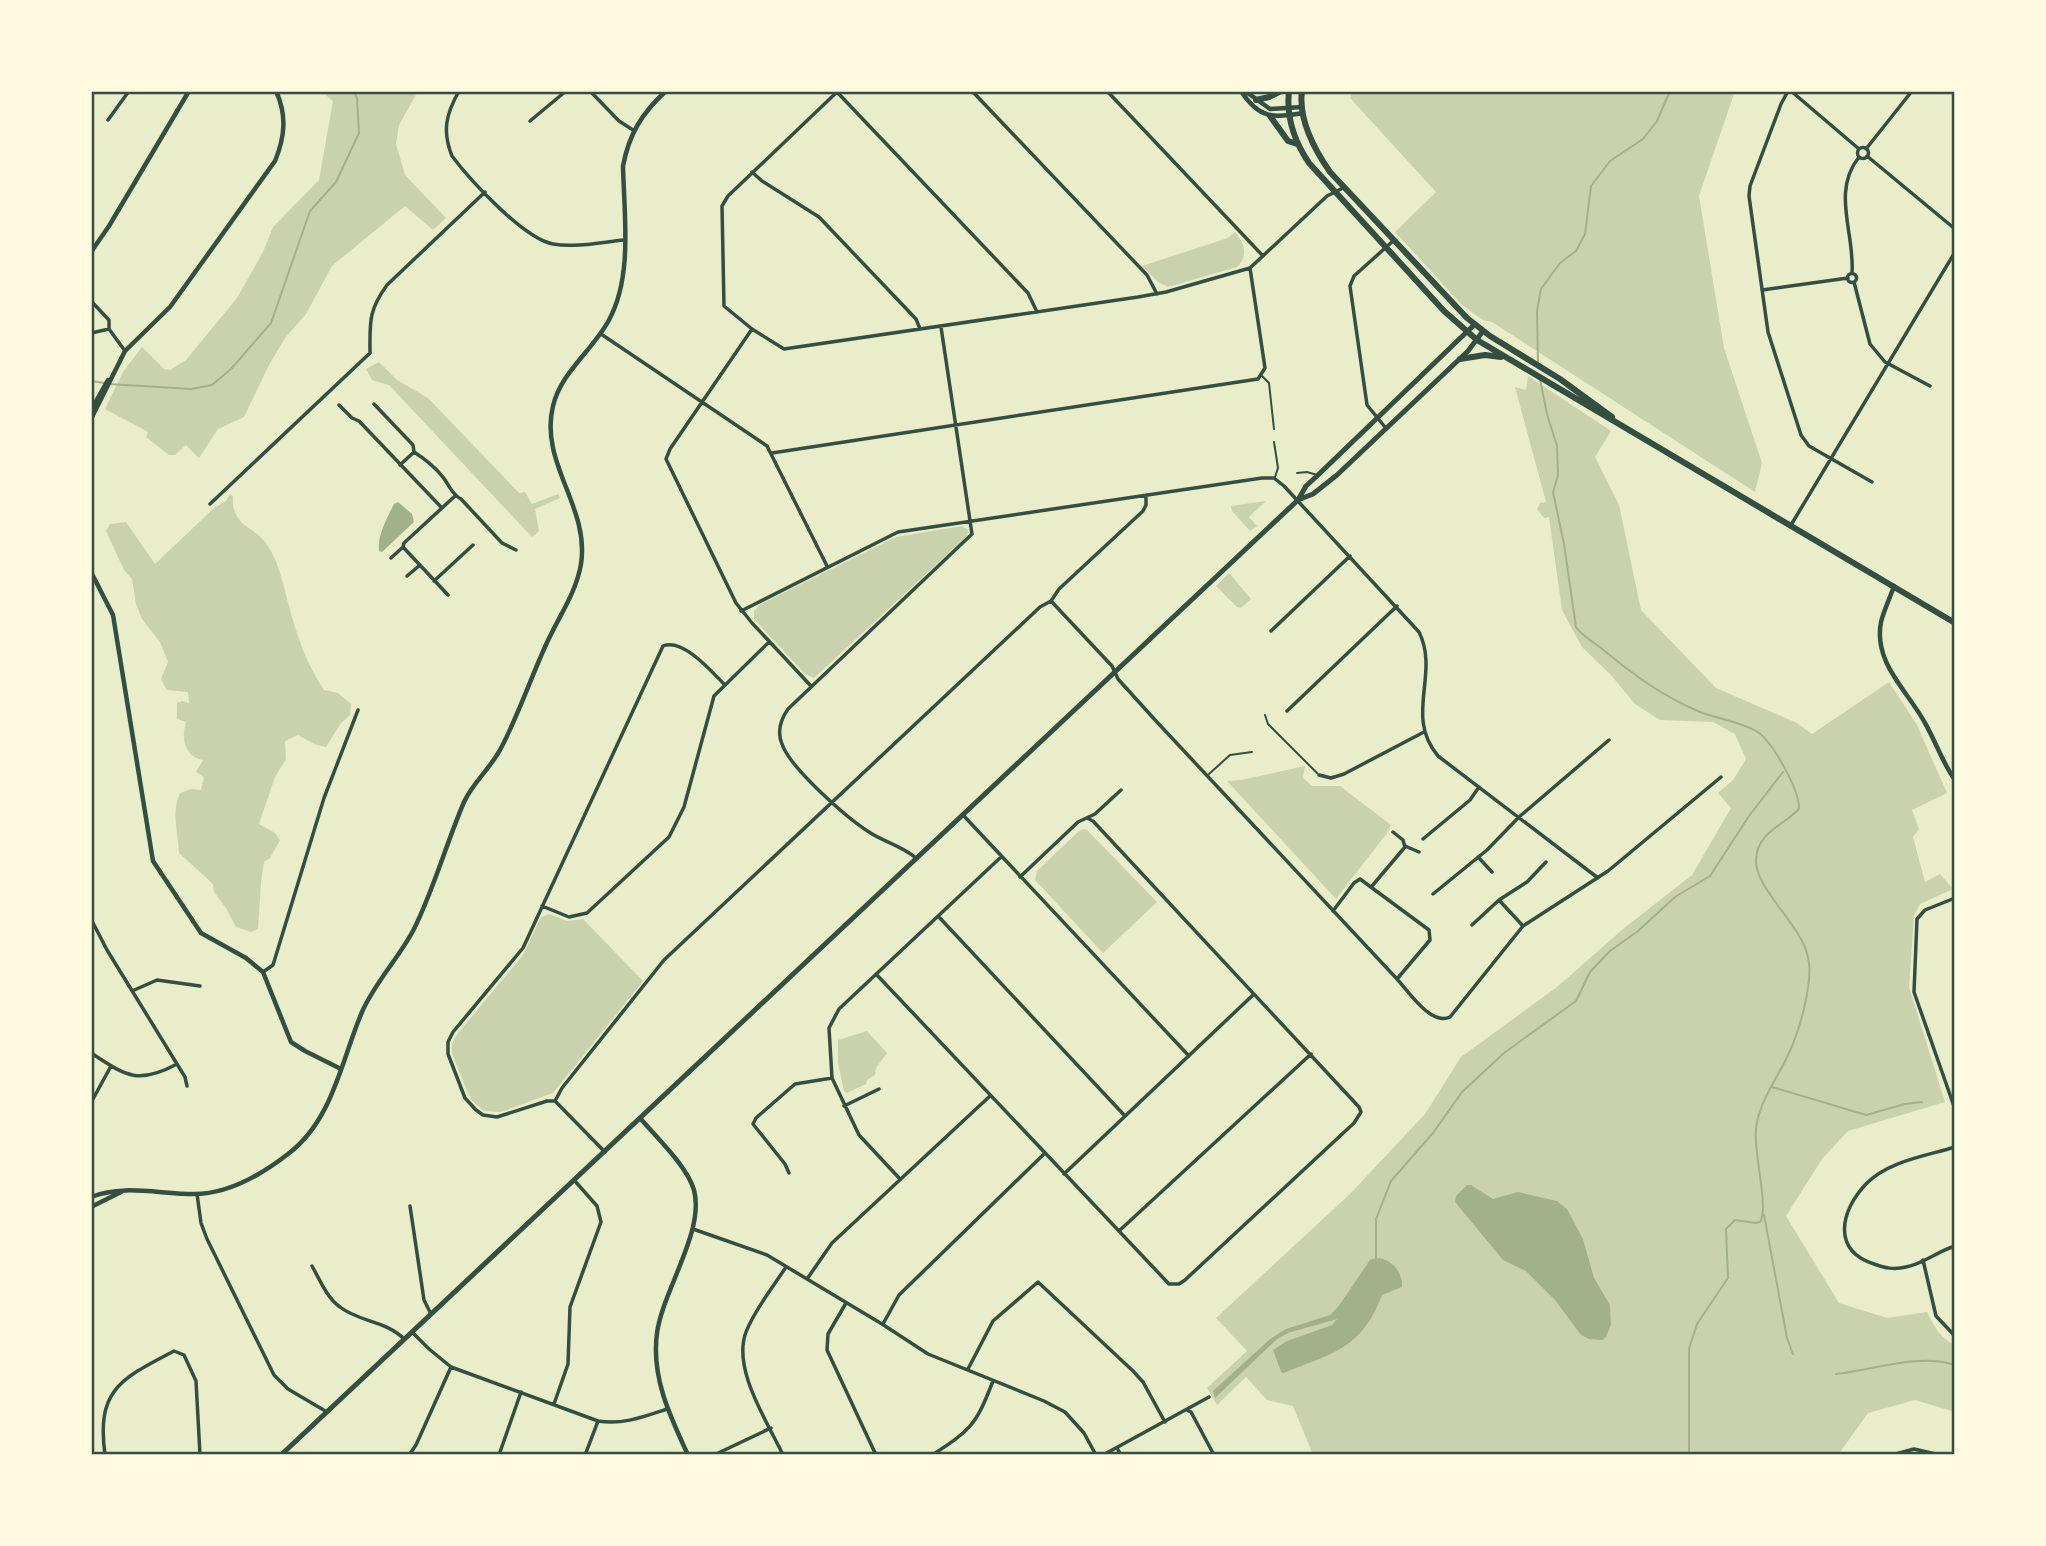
<svg xmlns="http://www.w3.org/2000/svg" width="2046" height="1546" font-family="Ubuntu,sans-serif">
<style>
.green{fill:#cad2ad}
.water{fill:#a3b18a}
.lines{fill:none;stroke-linecap:round;stroke-linejoin:round}
.stream{stroke:#a3b18a;stroke-width:2}
.service{stroke:#344e41;stroke-width:2}
.minor{stroke:#344e41;stroke-width:3.5}
.tertiary{stroke:#344e41;stroke-width:4.5}
.secondary{stroke:#344e41;stroke-width:5}
.primary{stroke:#344e41;stroke-width:6}
.neatline{fill:none;stroke:#344e41;stroke-width:2.5}
</style>
<rect width="100%" height="100%" fill="#e9edc9"/>
<path class="green" d="M321 91H418L399 125 396 144 405 175 446 218 433 230 405 206 332 266 306 314 285 338 269 365 244 417 218 429 199 458 186 445 175 455H169L146 437 148 432 105 409 123 372 142 347 164 369 170 370 186 360 237 298 263 252 273 227 319 180 333 101Z
M1353 91H1735L1699 196 1724 348 1762 463 1755 492 1492 322 1483 320 1462 305 1395 232 1436 192 1350 98Z
M1235 232C1244 242 1249 257 1237 267L1168 287 1158 282 1142 266 1228 238Z
M379 362 397 380 428 398 519 493 525 492 532 504 558 494 560 498 535 509 539 531 532 537 389 385 372 380 366 369Z
M1528 376 1611 431 1595 457 1619 505 1641 610 1716 688 1797 723 1812 734 1889 682 1917 725 1947 793 1912 810 1919 829 1913 837 1925 882 1940 874 1953 889 1920 904 1914 916 1909 987 1945 1102 1848 1131 1822 1159 1786 1216 1839 1303 1887 1318 1927 1312C1934 1326 1940 1338 1955 1345V1412L1915 1400 1868 1413 1838 1455H1313L1293 1406 1267 1400 1246 1377 1217 1405 1207 1388 1247 1351 1216 1318 1350 1194 1425 1114 1461 1057 1557 987 1623 929 1692 875 1731 808 1718 793 1733 780 1746 759 1735 734 1713 722 1660 720 1635 704 1611 675 1582 647 1562 610 1549 517 1544 518 1537 509 1540 503 1546 502 1515 387 1526 390Z
M230 494 233 496C231 528 255 525 268 546 280 565 283 585 289 606 297 637 307 664 324 690L338 693 351 704 350 715 341 723 326 747 314 744 298 735 285 741 286 759 275 777 259 824 275 833 280 840 270 858 264 862 261 882 258 929 251 932 236 927 226 908 214 892 213 884 179 853C178 832 171 813 180 793L191 789 201 790 204 777 196 772 203 760C184 757 181 737 186 722L177 719V703L182 701 189 703 188 692 167 690 161 679 168 662 160 642 142 619 136 604 132 579 124 570 106 531 110 524 126 522 155 564 214 508 226 501Z
M1266 501 1249 517 1257 526 1250 531 1232 511 1231 506Z
M962 526 968 530 967 536 814 678 805 674 754 619V612L759 605 896 537Z
M1229 573 1251 599 1241 608 1237 607 1216 586Z
M1305 766 1303 778 1312 786H1340L1391 825 1387 833 1336 899 1227 781 1241 780Z
M1083 829 1087 830 1157 902 1103 953 1035 880 1037 871 1078 832Z
M549 914 567 921 583 919 643 981 553 1093 501 1112 484 1111 471 1100 452 1054V1043L458 1033 523 955 541 917Z
M867 1031 887 1053 876 1068 875 1075 867 1080 866 1084 847 1093 844 1091 838 1063V1040Z"/>
<path class="water" d="M398 502 412 514 414 522 382 552 379 551C377 536 387 518 394 504Z
M1467 1185H1471L1493 1199 1518 1192 1557 1201 1567 1209 1583 1239 1594 1278 1610 1305 1611 1325 1606 1337 1602 1340 1589 1339 1581 1335 1555 1300 1526 1271 1503 1260 1455 1202 1456 1196Z
M1376 1258C1391 1258 1403 1272 1402 1287L1382 1295C1361 1350 1334 1352 1284 1373L1281 1372 1273 1350 1287 1341 1332 1325 1337 1319 1288 1333 1276 1340 1215 1398 1213 1391 1270 1339 1286 1329 1330 1315 1338 1307 1370 1260Z"/>
<g class="lines">
<path class="stream" d="M1953 150 1955 152
M1538 363 1537 311 1541 289 1560 263 1576 251 1585 234 1591 186 1610 161 1643 139 1657 121 1670 91
M1540 379 1547 414 1557 446 1558 475 1553 492 1564 544 1576 627C1582 636 1592 641 1601 648 1634 675 1660 695 1700 712 1718 719 1739 721 1756 731 1772 740 1800 791 1799 809 1783 826 1757 832 1756 860 1755 889 1801 924 1808 957 1814 981 1799 1033 1788 1055 1778 1077 1762 1098 1757 1122 1751 1148 1770 1207 1760 1222L1755 1223 1735 1220 1726 1229 1728 1278 1697 1324 1689 1349V1455
M91 381 104 383
M109 384 191 389 212 385 231 369 271 323 310 211 336 182 359 133 357 98 354 91
M1772 1087 1866 1115 1905 1104 1922 1102
M1764 1215 1787 1338 1793 1354
M1376 1258V1219L1391 1181 1433 1133 1462 1092 1504 1053 1576 1001 1590 972 1610 951 1638 931 1675 897 1710 876 1749 816 1783 772
M1836 1374C1874 1370 1918 1353 1955 1365"/>
<path class="service" d="M1262 376 1269 383 1274 429
M1274 442 1278 468 1275 477
M1297 473 1307 472 1317 475
M1265 715 1268 724 1317 773
M1209 774 1230 755 1252 752"/>
<path class="minor" d="M459 91C446 114 442 131 452 156 470 180 524 239 553 244 575 248 602 242 624 240
M590 91 619 121 633 130
M838 91 728 196 722 206 724 306 752 329 784 349 1138 297 1166 292 1250 268 1327 196 1343 188
M972 91 1147 275 1157 294
M1107 91 1263 256
M1788 91 1781 104 1750 186 1749 196 1768 332 1801 435 1809 446 1872 482
M1791 91 1859 149
M837 92 1028 293 1037 312
M108 120 129 91
M530 121 566 91
M1857.5 153a5.5 5.5 0 1 1 11 0a5.5 5.5 0 1 1-11 0Z
M1866 149 1912 91
M1867 156 1955 229
M752 172 762 181 819 217 916 319 920 329
M1852 273C1855 233 1831 192 1859 157
M1847.5 278a4.5 4.5 0 1 1 9 0a4.5 4.5 0 1 1-9 0Z
M1854 282 1870 344 1885 362 1930 386
M1762 290 1848 278
M91 301 109 320V329L125 351
M752 329 670 449 666 459 736 603 752 623 811 686
M91 333 109 329
M601 334 767 446 827 566
M374 404 413 445 414 452C425 459 434 466 442 476 449 484 451 494 461 499L502 543 516 550
M339 405 352 418 359 421 441 507
M1385 427 1367 405 1350 286 1354 276 1393 241
M772 453 1258 379 1265 368 1250 268
M400 465 414 452
M210 504 370 353C370 323 368 311 387 285L485 192
M1791 525 1955 252
M391 558 403 547
M407 576 420 565
M434 581 473 545
M448 595 403 547 404 543 455 496
M1051 601 1112 666 1118 679 1156 721 1397 979C1409 992 1431 1026 1450 1017L1523 926 1608 871 1721 777
M741 611 898 532 1262 478H1274L1284 486 1419 632C1440 674 1404 716 1438 756L1598 878
M1271 631 1350 556
M1287 711 1397 606
M1319 775 1331 778 1344 774 1424 732
M963 815 1189 1056
M1423 839 1470 800 1479 787
M1405 846 1419 852
M1478 857 1492 872
M916 858C902 846 884 842 869 832 847 818 790 768 782 744 777 732 781 719 788 709L972 534 941 327
M1020 877 1078 822 1095 814 1121 790
M1372 886 1405 847 1403 840 1393 832
M1433 894 1487 850 1519 817 1609 740
M1955 898 1925 910 1917 919 1914 992 1955 1109
M1499 900 1523 926
M542 906 569 917 587 913 669 837 684 807 714 696 769 642
M1333 911 1354 883 1360 879 1429 930 1430 940 1397 979
M938 916 1125 1116
M91 919 107 950 185 1077 187 1086
M1472 925 1499 900 1527 882 1546 862
M263 972 273 965 324 798 358 710
M876 974 1169 1284H1179L1185 1280 1354 1123 1361 1112 1359 1107 1093 821 1087 818
M132 991 157 980 200 986
M91 1053C126 1076 138 1085 177 1064
M93 1099 111 1066
M555 1101 562 1088 664 960 1040 607 1051 601 1059 589 1143 511 1146 505V495
M844 1106 879 1089
M1955 1147C1926 1156 1888 1161 1866 1184 1841 1210 1831 1250 1874 1264 1885 1268 1894 1270 1906 1267 1923 1264 1938 1251 1955 1246
M605 1152 555 1101H547L497 1117 483 1115 476 1110 465 1098 448 1054V1042L453 1032 523 948 663 646C683 638 711 671 724 684
M789 1173 785 1164 753 1124 756 1118 795 1084 832 1078
M1064 1174 1254 994
M900 1179 859 1135 832 1078 829 1028 839 1009 1001 857
M197 1194 201 1223 207 1239 274 1375 288 1389 327 1412
M410 1206 424 1300 431 1314
M693 1229 767 1255 882 1324 928 1354 1044 1401 1065 1412 1084 1433 1096 1455
M1119 1231 1311 1054
M1923 1260 1936 1316 1955 1336
M312 1266C320 1280 327 1298 340 1307 359 1322 387 1321 404 1339
M807 1279 832 1243 990 1096
M846 1303 828 1334 827 1350 876 1455
M883 1324 899 1295 1044 1154
M412 1332 429 1349 451 1367 598 1421C623 1425 643 1417 667 1409
M968 1369 993 1321 1038 1282 1133 1371 1143 1382 1165 1422
M554 1404 568 1364 570 1307 601 1222 597 1206 574 1180
M1187 1410 1191 1412 1214 1455
M1117 1448 1121 1455
M105 1455C96 1389 121 1379 174 1351L184 1355 196 1381 200 1455
M409 1455 416 1445 451 1367
M499 1455 521 1392
M585 1455 598 1421
M714 1455 771 1428
M783 1455C767 1421 732 1369 746 1332 755 1309 773 1287 786 1267
M932 1455C971 1430 976 1425 993 1381
M1103 1455 1209 1397
M1892 1455 1914 1449 1940 1455"/>
<path class="tertiary" d="M1241 91C1259 119 1273 118 1303 113
M1245 91 1270 109 1302 107
M91 252 109 226 189 91
M91 410 108 380
M91 419 125 351 170 307 275 161C285 137 287 115 276 91
M91 572 113 615 153 861 201 933 246 958 263 972 291 1042 305 1051 341 1069
M1894 586C1890 598 1884 610 1881 622 1873 663 1908 691 1925 723 1936 742 1942 762 1955 780
M640 1118C657 1138 687 1166 694 1190 705 1231 663 1290 657 1333 651 1377 670 1416 688 1455
M91 1197C123 1184 159 1194 194 1194 228 1194 261 1175 288 1154 333 1120 341 1061 362 1012 375 982 399 958 414 929 434 889 446 844 464 802 473 782 491 768 501 748 518 716 530 680 545 647 557 619 576 594 581 564 590 507 539 463 553 406 561 372 593 350 609 320 633 276 624 214 623 166 629 134 642 113 666 91
M91 1207 121 1192"/>
<path class="secondary" d="M1298 500 1313 494 1337 475 1468 351 1483 331
M281 1455 1298 500 1306 486 1318 475 1475 324"/>
<path class="primary" d="M1289 91C1286 118 1294 141 1309 163L1444 311 1477 340 1955 623
M1302 91C1298 120 1314 149 1330 172L1467 318 1490 336 1560 379 1612 417
M1256 100 1269 97 1281 91
M1270 116 1288 141 1297 144
M1460 359 1485 355 1501 357"/>
</g>
<rect width="2046" height="1546" fill="none" stroke="#fefae0" stroke-width="186"/>
<rect x="93" y="93" width="1860" height="1360" class="neatline"/>
</svg>
